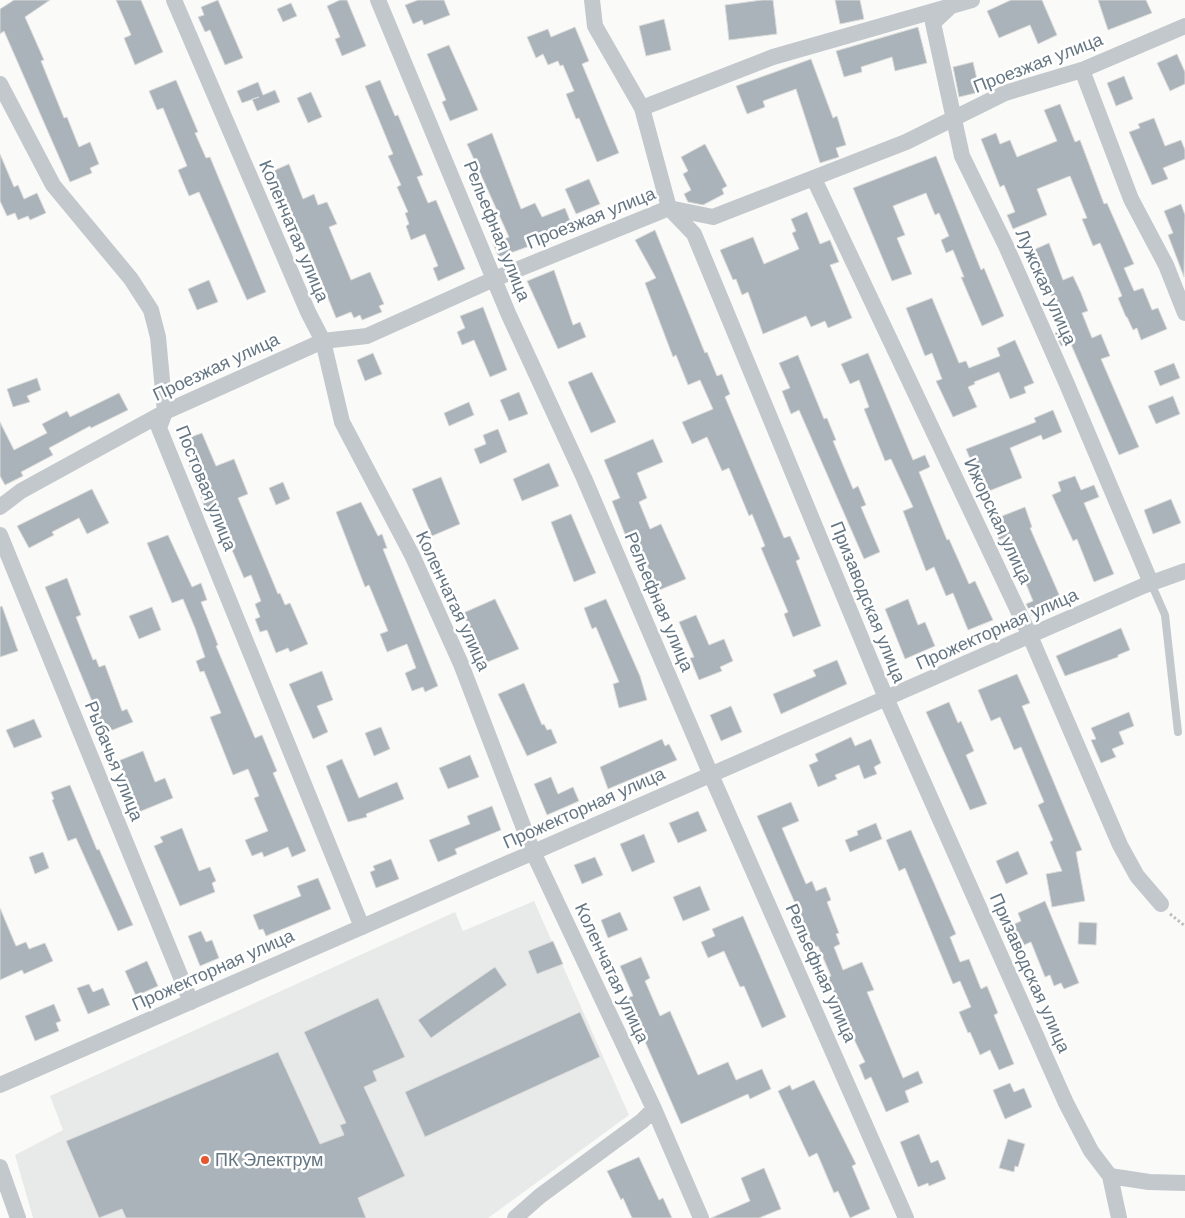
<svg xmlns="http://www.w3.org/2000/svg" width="1185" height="1218" font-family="'DM Sans',sans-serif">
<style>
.built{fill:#e8e9e9}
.building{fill:#aab3b9;stroke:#dcdcda}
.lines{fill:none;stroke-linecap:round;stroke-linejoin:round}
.path{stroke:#bbbfc2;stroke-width:3;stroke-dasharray:2.5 2.5;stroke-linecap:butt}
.service{stroke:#c3c8cc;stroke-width:8}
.minor{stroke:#c3c8cc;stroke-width:16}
.poi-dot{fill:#e4572e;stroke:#fff;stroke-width:2}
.labels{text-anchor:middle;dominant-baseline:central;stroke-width:5;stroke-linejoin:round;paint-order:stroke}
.street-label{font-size:18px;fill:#657683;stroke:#fff}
.poi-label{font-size:18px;fill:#657683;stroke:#fff;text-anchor:start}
</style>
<rect width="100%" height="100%" fill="#fafaf8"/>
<path class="built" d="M534 901 629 1115 488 1218H33L15 1155 63 1130 50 1096 455 912 463 931Z"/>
<path class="building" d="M14 0H50L25 17 44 60 41 61 64 118 67 117 79 147 90 142 99 164 90 168 92 173 70 182 4 31 0 34V9Z
M116 0H141L163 52 135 65 124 38 131 35Z
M218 0 243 58 225 65 210 30 205 32 198 17 204 15 201 7Z
M340 0H347L366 46 342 56 335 39 340 37 327 6Z
M418 0H444L450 15 424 25 422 20 413 24 405 5Z
M762 0H773L777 34 729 40 725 5Z
M835 0H860L864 19 840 24Z
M1011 0H1042L1057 35 1038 44 1030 25 999 38 987 11Z
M1098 0H1146L1152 13 1108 30Z
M291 3 297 16 283 22 277 9Z
M664 19 671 50 646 56 639 26Z
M575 27 589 61 582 64 619 153 597 162 579 118 576 119 566 94 574 91 563 65 560 66 558 61 548 65 543 54 536 58 527 37 548 29 551 37Z
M918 27 927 63 895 71 892 57 861 67 862 72 844 77 836 51Z
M449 45 478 110 450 121 442 102 446 100 427 54Z
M1177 54 1185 72V84L1170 91 1157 63Z
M811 59 833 118 837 116 846 145 836 148 839 157 820 163 796 89 763 101 765 107 747 114 736 86Z
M973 62 980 92 959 97 953 67Z
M1124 76 1133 99 1116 106 1107 83Z
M176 80 198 132 195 133 206 158 210 157 266 292 247 300 199 192 189 196 178 170 187 166 163 108 157 110 149 91Z
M380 80 395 116 398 115 423 175 417 177 428 203 436 200 465 269 438 281 433 268 438 266 425 234 411 240 406 226 409 224 405 213 408 212 397 187 401 185 388 156 393 154 365 86Z
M258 82 263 95 275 90 280 102 257 111 252 99 259 97 242 103 237 91Z
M311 92 322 117 308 123 297 98Z
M1060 104 1075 142 1080 140 1104 204 1107 203 1134 264 1124 268 1134 291 1143 288 1152 310 1158 308 1167 329 1141 340 1137 328 1133 330 1127 317H1126L1118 298 1122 296 1100 243 1093 246 1082 219 1087 218 1070 176 1037 189 1047 215 1013 229 1007 215 1015 212 1004 185 1000 187 981 139 996 133 1000 144 1010 140 1017 157 1057 141 1044 110Z
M1154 118 1165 146 1181 140 1185 150V159L1163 168 1168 179 1152 185 1129 132 1140 128 1138 124Z
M492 133 521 209 535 203 542 217 565 208 571 223 528 241 530 246 499 257 493 244 509 237 467 144Z
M705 144 727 186 722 189 724 194 703 205 688 202 684 194 691 190 683 174 688 171 681 157Z
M0 154 14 187 18 185 24 199 37 193 46 213 30 220 28 216 18 220 15 213 7 216 0 201Z
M936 156 981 270 984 268 1004 316 982 326 961 277H964L953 250 946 253 941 240 949 236 939 213 935 215 926 193 893 206 905 235 897 238 912 274 892 281 853 188Z
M289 164 303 199 314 194 318 205 327 202 337 224 329 227 351 280 370 272 384 304 379 306 382 312 362 320 360 315 354 318 351 312 336 318 302 233 299 234 283 196 278 198 274 186 278 184 273 171Z
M589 179 600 204 576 214 565 189Z
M1181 204 1185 215 1184 277 1168 235 1173 233 1164 211Z
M807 212 820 244 830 240 839 262 830 265 852 318 828 328 825 321 811 327 806 316 763 334 748 292 742 295 736 279 733 280 720 250 753 237 764 264 799 249 792 233 796 231 791 219Z
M655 230 705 353 707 352 717 376 722 374 730 394 725 397 784 538 790 536 800 559 796 561 821 626 793 637 784 614 788 612 761 548 765 546 752 514 749 516 729 468 722 471 707 437 692 444 682 422 713 409 700 380 688 385 676 355 673 357 645 283 656 278 635 240Z
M1049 243 1063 280 1073 276 1081 293 1088 311 1082 313 1092 338 1101 334 1110 356 1101 359 1139 447 1119 455 1070 342 1061 346 1055 333 1066 329 1031 251Z
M554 270 573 325 580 322 586 337 558 349 527 281Z
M209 280 218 302 197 310 188 289Z
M932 298 959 363 966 361 969 368 1000 356 997 348 1015 340 1034 383 1024 387 1026 393 1010 399 999 372 974 382 975 384 968 387 977 407 953 417 936 381 942 379 932 353 925 356 906 308Z
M483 307 507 370 490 377 474 340 462 345 457 332 465 328 460 316Z
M373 353 382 374 365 381 357 360Z
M868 353 913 460 925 455 930 467 919 472 947 540 949 539 969 584 975 581 993 620 968 630 953 593 946 596 934 567 926 571 903 511 913 507 891 459 885 461 864 409 869 407 859 380 850 384 841 364Z
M798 355 824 419 827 418 836 440 833 441 853 489 858 486 866 505 861 507 880 552 864 559 799 410 791 414 782 391 790 388 779 363Z
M1174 363 1180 378 1160 386 1154 371Z
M592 372 616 422 591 433 568 382Z
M37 378 41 390 27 396 30 402 13 407 7 389Z
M519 392 528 414 509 421 500 400Z
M119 393 128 410 91 428 90 426 49 448 53 455 21 472 23 476 5 485 0 476V422L14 450 47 433 42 424 67 411 70 417Z
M1173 396 1180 414 1156 424 1148 406Z
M469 402 474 415 449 426 444 413Z
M1053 410 1062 432 1043 440 1041 435 1010 448 1022 478 984 493 966 449 1036 422 1034 418Z
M498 429 507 452 480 464 474 449 486 444 483 435Z
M202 433 216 466 234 459 248 494 238 498 278 594 280 593 285 605 290 603 308 644 290 652 288 648 276 653 267 630 260 632 255 619 260 617 255 604 261 601 251 575 244 578 214 508 206 511 180 441Z
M653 439 663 462 637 473 647 498 639 502 650 529 661 524 686 579 657 591 635 534 626 537 612 501 620 498 604 460Z
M549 463 559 486 522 501 513 479Z
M1075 476 1081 490 1094 485 1099 497 1084 503 1114 574 1094 582 1077 539 1073 541 1052 495 1061 491 1058 482Z
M441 477 460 524 432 536 412 489Z
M283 482 290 499 276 505 269 488Z
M92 489 109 523 87 534 79 518 52 532 54 535 29 548 17 526Z
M1171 499 1181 523 1153 534 1144 510Z
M361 502 378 536 382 534 387 548 383 549 438 686 425 692 423 687 412 691 405 673 416 668 407 644 387 652 380 634 388 631 369 585 365 587 336 512Z
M1025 507 1032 527 1030 528 1061 599 1047 604 1048 609 1032 616 1026 604 1033 601 1022 574 1006 537 999 540 992 525 999 522 997 518Z
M571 514 596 573 574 582 551 522Z
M168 535 192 587 201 583 207 600 201 602 218 645 216 646 255 738 262 735 277 771 273 773 306 851 292 857 288 847 264 857 262 852 252 856 245 840 268 831 254 798 259 796 248 769 233 775 210 717 221 713 204 671 200 672 196 661 205 657 195 628 183 599 172 603 147 543Z
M67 578 81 615 76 617 93 660 96 659 99 667 105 665 122 711 127 709 133 722 105 733 45 587Z
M495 599 519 649 483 664 463 613Z
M606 599 640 676 647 700 619 708 613 684 619 682 596 627 592 629 584 608Z
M908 599 918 625 925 622 935 646 905 659 885 609Z
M2 606 18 651 0 657V607Z
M152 607 161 630 139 639 129 616Z
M696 615 709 645 724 639 733 661 720 667 722 671 699 680 690 658 694 657 679 622Z
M1121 628 1130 650 1118 655V657L1065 676 1056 656Z
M837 660 847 684 781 714 773 694 816 676 813 670Z
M322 671 333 700 317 706 328 732 313 739 289 684Z
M1017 674 1030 703 1022 706 1082 850 1076 852 1085 901 1052 907 1046 874 1062 871 1050 842 1053 840 1038 805 1044 802 1021 747 1014 750 1000 717 991 721 978 690Z
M524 683 542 725 544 724 547 730 551 729 557 743 527 756 498 694Z
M949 702 958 723 961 721 974 751 966 755 987 804 970 810 926 712Z
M731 706 742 732 721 741 710 715Z
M1129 712 1134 726 1119 732 1124 744 1112 749 1116 757 1101 763 1091 740 1096 739 1091 728Z
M34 719 42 737 14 748 6 730Z
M381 727 390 749 374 756 365 733Z
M851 737 855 746 871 739 881 763 874 767 877 774 864 779 859 765 835 775 837 779 818 787 809 765 818 761 815 754Z
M662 739 665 746 669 744 677 760 608 789 600 767Z
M143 751 155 782 165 778 173 798 139 812 118 761Z
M470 755 479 777 448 789 439 768Z
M342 759 359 798 397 782 404 799 366 814 367 817 348 822 326 766Z
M551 777 558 794 573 787 579 801 547 815 534 784Z
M70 785 97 850 99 849 133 925 118 931 76 838 68 841 52 800 54 799 51 792Z
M791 802 799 821 782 828 806 884 812 881 816 891 826 887 831 900 827 902 839 933 836 934 840 944 834 947 843 970 862 962 874 990 867 992 903 1078 918 1071 923 1083 905 1091 909 1102 886 1112 871 1077 865 1080 859 1065 865 1062 839 1008 828 977 831 976 818 946 814 947 757 816Z
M492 806 501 830 455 849 457 854 438 862 429 840 470 824 467 816Z
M698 811 707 831 678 843 669 823Z
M876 823 882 839 850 852 845 840 858 835 857 831Z
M182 828 199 871 210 867 216 881 212 883 215 892 180 906 154 846 163 842 160 837Z
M911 830 956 934 950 937 960 962 969 959 981 989 987 986 998 1013 994 1015 1014 1064 999 1070 990 1050 980 1055 970 1032 968 1033 959 1012 971 1007 960 981 953 984 905 868 899 871 886 840Z
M644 834 655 862 632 872 620 844Z
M1018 851 1028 874 1006 884 996 861Z
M43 852 49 868 35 874 29 857Z
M595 857 603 875 582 884 574 865Z
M391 859 399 879 376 888 370 872 375 870 373 866Z
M318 878 331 909 266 936 263 929 259 930 253 915 301 896 297 886Z
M700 886 710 910 683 921 673 897Z
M1045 901 1079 983 1064 989 1061 983 1054 986 1050 975 1045 977 1031 942 1024 945 1020 936 1015 938 1010 926 1021 921 1018 913Z
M0 908 16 946 26 942 29 949 45 943 53 961 24 974 22 970 0 980Z
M620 912 628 930 608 938 601 920Z
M743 916 786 1017 762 1028 744 986 740 987 724 951 708 958 701 942 715 936 712 929Z
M1079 922 1097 923 1096 945 1078 944Z
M201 931 206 942 212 940 219 958 200 966 188 936Z
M553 941 563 964 537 974 528 951Z
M641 957 650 978 645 981 660 1016 670 1011 698 1075 728 1062 736 1080 762 1069 771 1089 750 1099 748 1094 681 1124 626 998 633 996 620 966Z
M147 961 158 986 136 996 125 971Z
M495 967 507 985 431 1038 418 1020Z
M89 984 93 992 103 988 110 1005 88 1014 77 988Z
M378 998 405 1057 373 1071 377 1081 364 1087 405 1176 358 1198 366 1218H126L122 1209 99 1218 66 1141 278 1052 320 1144 344 1135 340 1125 346 1123 304 1032Z
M54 1004 61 1021 56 1023 59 1031 35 1041 25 1016Z
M580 1012 600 1057 425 1137 405 1092Z
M814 1080 856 1164 852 1166 870 1209 850 1218 838 1191 834 1193 817 1153 809 1157 778 1091 790 1085 792 1090Z
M1010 1083 1014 1092 1024 1088 1032 1107 1005 1119 993 1090Z
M919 1134 931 1163 938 1160 946 1179 929 1186 928 1183 918 1187 900 1142Z
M1008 1139 1025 1144 1018 1167 1015 1166 1014 1172 999 1168Z
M639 1157 659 1200 663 1198 672 1218H632L623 1198 621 1200 607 1171Z
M764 1168 781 1209 759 1218H711L750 1201 741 1178Z"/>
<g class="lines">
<path class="path" d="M1170 914 1185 926"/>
<path class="service" d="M1151 583 1165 615 1178 732"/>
<path class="minor" d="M174 0 308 312 323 341 342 422 412 555 461 664 533 852 654 1109 701 1218
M378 0 508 313 584 478 711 775 906 1218
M592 0 595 26 642 108 669 208 694 234 886 698 1066 1103 1091 1151 1110 1176 1119 1218
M950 7 933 23 962 156 1006 246 1066 382 1151 583
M1082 70 1131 199 1166 265 1185 313
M0 84 53 185 131 279 151 310 158 337 165 412 159 428 362 927
M642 108 773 57 972 0
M814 179 1030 636 1120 845 1137 876 1161 904
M0 507 21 491 165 412 323 341 367 336 494 279 669 208 713 217 906 142 1005 93 1082 70 1185 26
M0 535 191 1002
M0 1085 1143 586 1185 571
M0 1167 18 1218
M1110 1176 1149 1182 1185 1183
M515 1218 540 1196 642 1121 654 1109"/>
</g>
<circle class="poi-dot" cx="205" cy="1160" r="5"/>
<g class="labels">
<g class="street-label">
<text transform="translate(1038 63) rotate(-21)">Проезжая улица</text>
<text transform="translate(591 218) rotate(-22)">Проезжая улица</text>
<text transform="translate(294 231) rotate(67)">Коленчатая улица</text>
<text transform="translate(497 231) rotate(68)">Рельефная улица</text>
<text transform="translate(1046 287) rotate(66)">Лужская улица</text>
<text transform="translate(216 367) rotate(-25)">Проезжая улица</text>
<text transform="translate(206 488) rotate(68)">Постовая улица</text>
<text transform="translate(998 521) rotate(65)">Ижорская улица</text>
<text transform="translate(453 601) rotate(65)">Коленчатая улица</text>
<text transform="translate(659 602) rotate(67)">Рельефная улица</text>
<text transform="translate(868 602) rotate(68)">Призаводская улица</text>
<text transform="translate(997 629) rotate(-24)">Прожекторная улица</text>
<text transform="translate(114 761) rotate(68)">Рыбачья улица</text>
<text transform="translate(584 808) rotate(-24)">Прожекторная улица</text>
<text transform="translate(213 970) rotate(-24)">Прожекторная улица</text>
<text transform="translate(612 973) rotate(65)">Коленчатая улица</text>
<text transform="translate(821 973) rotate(66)">Рельефная улица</text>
<text transform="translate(1030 973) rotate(66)">Призаводская улица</text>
</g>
<g class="poi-label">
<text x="215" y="1160">ПК Электрум</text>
</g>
</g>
</svg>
